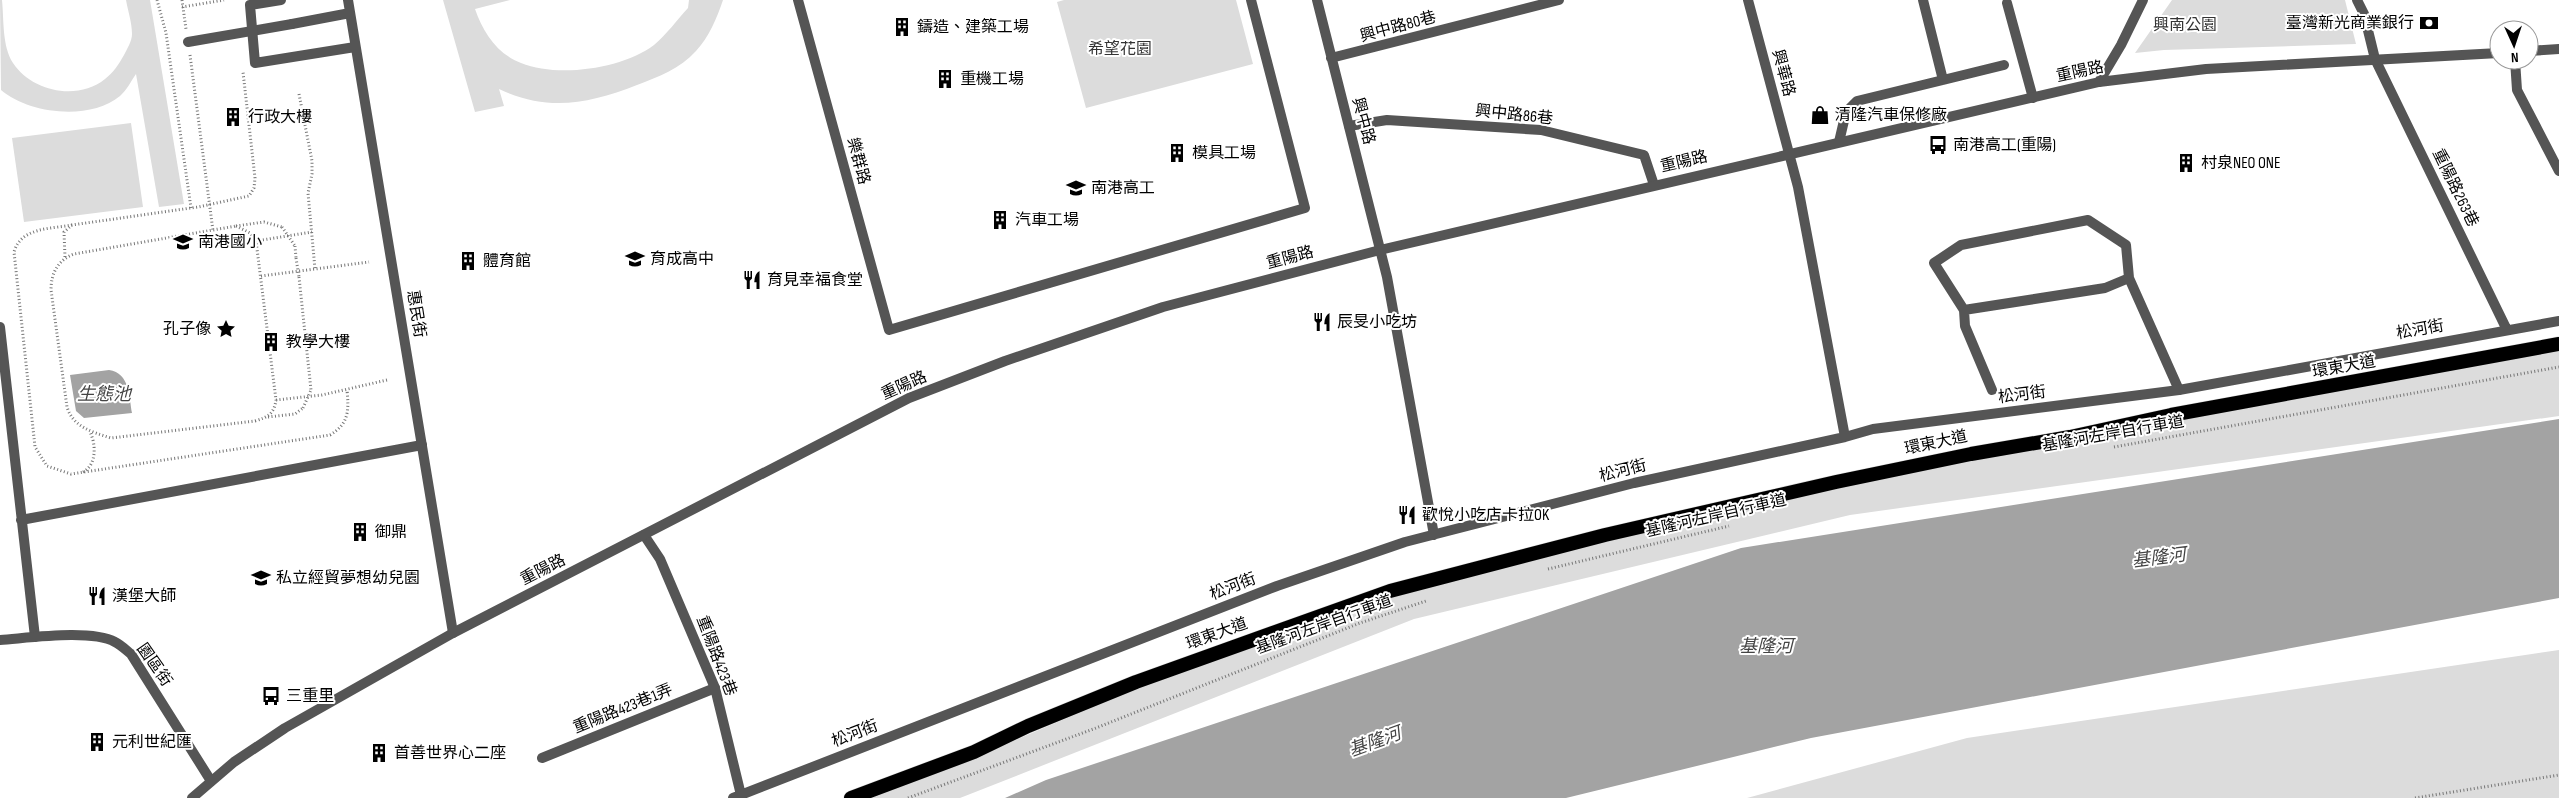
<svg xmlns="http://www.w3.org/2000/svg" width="2559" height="798" font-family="'Sofia Sans Condensed','Noto Sans TC',sans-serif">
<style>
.green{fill:#dcdcdc}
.water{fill:#a3a3a3}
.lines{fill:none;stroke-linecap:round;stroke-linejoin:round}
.trunk-casing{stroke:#dbdbdb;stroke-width:15}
.path{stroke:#777;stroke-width:3;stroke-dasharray:1 2.5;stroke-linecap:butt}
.service{stroke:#555;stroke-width:10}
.pedestrian{stroke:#555;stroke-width:10}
.minor{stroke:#555;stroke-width:10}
.tertiary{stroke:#555;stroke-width:10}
.trunk{stroke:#000;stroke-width:14}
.path-bridge{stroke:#777;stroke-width:3;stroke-dasharray:1 2.5;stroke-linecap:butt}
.labels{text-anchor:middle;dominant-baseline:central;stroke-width:4;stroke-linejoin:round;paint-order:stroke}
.poi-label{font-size:16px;fill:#000;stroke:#fff;text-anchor:start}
.park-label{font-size:16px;fill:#333;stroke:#fff}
.street-label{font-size:16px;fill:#000;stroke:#fff}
.water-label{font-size:18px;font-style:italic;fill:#444;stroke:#fff}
</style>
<rect width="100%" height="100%" fill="#fff"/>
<path class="green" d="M0 0H2C4 20 2 46 13 63 32 92 78 101 105 79 113 73 119 64 124 55 127 49 132 41 132 34 132 23 128 11 126 0H150L184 204 159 207 136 74C131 81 127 90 120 96 90 121 29 114 1 90Z
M443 0H510L475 9C483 32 497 54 521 63 558 78 622 69 654 45 667 34 677 20 688 8L689 0H723C717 18 709 37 696 51 680 69 658 77 637 85 588 104 548 112 499 89L504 106 475 112Z
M1064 0H1236L1253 64 1086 108 1057 2Z
M2172 0H2345L2356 44 2164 50 2135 53Z
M131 123 143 207 24 222 12 138Z
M2559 350V416L1850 515 1414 619 960 798H871L952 767 1114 698 1346 609 1588 536 2057 440Z
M2559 650V798H1747L1967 738Z"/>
<path class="water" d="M109 370C130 373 129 397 132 413L84 418 76 411 70 375Z
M2559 419V598L1811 738 1566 798H1005L1046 780 1741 548Z"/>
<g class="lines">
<g class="trunk-casing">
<path id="trunk" d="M851 798 974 752 1028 726 1136 682 1390 591 1605 535 1836 482 1971 454 2070 437 2171 415 2559 344"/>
</g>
<path class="path" d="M157 0 166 33 191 208
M182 0 186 29
M182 7 224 0
M190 55 213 231
M299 94 312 161V174L308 193 315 269
M72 225C51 229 21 227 14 252L35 447 47 466 71 474 330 435C349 424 349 410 347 390
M236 226 250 233 256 241 276 400C274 414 268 417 255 421L111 438C92 432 73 427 67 407L51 290C51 273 58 260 74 254Z
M236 226 264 222 282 227
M256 241 312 232
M295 246 296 258
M65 257 64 232 72 225 198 207 249 196 254 188 255 178 243 72
M261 276 369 262
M299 277 311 390
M276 400 322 395 387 380
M268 417 295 414 303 408
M2114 447 2559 367
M83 472C97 465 96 444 90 432
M1548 569 1729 526
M908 798 1096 728 1360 623 1426 601
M2415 798 2559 775"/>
<path class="service" d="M798 0 889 330 1305 208 1251 0
M2007 3 2033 98
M2515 60 2517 90 2559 171
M1943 80 2004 65
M1349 126 1387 120 1541 130 1644 155 1654 185
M1839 142 1846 112 1857 101 1943 80 1923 0
M2129 278 2179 390
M1964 310 2105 288 2129 278 2126 245 2088 220 1961 245 1934 263 1964 310 1965 326 1992 390
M542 758 715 688"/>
<path class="pedestrian" d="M188 42 292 24
M0 327 35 637
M21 520 422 445"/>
<path class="minor" d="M281 0 250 5 255 63 355 47
M348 0 453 633
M1317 0 1387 277 1434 535
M1748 0 1798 187 1845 437
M2357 0 2364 14 2375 59 2507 330
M292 24 350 13
M1331 58 1559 0
M2099 82 2121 45 2143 0
M644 535 660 559 715 688 741 795
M0 640C29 638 91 629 115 642 121 645 126 650 131 654L211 781
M733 798 1277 586 1405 542 1634 483 1845 437 1873 429 2179 390 2559 321"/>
<path class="tertiary" d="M2529 51 2559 49
M192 798 234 762 285 728 453 633 909 398 1005 361 1163 307 1380 250 2099 82 2206 69 2499 53"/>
<use href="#trunk" class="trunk"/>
<path class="path-bridge" d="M282 227 295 246
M296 258 299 277
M303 408 311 390"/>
</g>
<defs>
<g id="bank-bare" transform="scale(1.5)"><path d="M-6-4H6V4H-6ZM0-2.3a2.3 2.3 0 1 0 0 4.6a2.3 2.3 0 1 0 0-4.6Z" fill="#000" stroke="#fff" stroke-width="2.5" paint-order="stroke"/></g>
<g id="building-bare" transform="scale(1.5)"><path d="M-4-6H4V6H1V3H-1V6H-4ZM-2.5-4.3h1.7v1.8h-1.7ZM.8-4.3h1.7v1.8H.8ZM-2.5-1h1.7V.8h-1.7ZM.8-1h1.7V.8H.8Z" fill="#000" stroke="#fff" stroke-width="2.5" paint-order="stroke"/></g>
<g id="shop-bare" transform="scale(1.5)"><path d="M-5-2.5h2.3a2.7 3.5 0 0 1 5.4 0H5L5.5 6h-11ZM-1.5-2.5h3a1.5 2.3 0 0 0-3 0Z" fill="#000" stroke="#fff" stroke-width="2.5" paint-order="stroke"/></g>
<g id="bus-bare" transform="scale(1.5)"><path d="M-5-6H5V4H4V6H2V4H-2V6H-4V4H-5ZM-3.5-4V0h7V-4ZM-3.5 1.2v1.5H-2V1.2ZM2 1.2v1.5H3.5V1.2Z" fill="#000" stroke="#fff" stroke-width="2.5" paint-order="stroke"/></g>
<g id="school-bare" transform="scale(1.5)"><path d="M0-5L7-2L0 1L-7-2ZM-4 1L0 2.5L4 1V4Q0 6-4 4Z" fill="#000" stroke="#fff" stroke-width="2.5" paint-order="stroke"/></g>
<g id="restaurant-bare" transform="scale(1.5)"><path d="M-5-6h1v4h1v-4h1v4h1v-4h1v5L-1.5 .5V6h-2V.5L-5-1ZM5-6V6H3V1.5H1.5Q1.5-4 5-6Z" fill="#000" stroke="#fff" stroke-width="2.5" paint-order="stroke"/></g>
<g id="sight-bare" transform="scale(1.5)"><path d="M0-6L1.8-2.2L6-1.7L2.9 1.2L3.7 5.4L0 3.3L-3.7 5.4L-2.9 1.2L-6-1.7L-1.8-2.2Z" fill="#000" stroke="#fff" stroke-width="2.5" paint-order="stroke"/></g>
</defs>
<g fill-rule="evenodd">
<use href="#bank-bare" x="2429" y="23"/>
<use href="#building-bare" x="902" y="27"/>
<use href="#building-bare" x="945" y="79"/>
<use href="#shop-bare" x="1820" y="115"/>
<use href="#building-bare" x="233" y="117"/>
<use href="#bus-bare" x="1938" y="145"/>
<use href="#building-bare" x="1177" y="153"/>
<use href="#building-bare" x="2186" y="163"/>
<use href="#school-bare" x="1076" y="188"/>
<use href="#building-bare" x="1000" y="220"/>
<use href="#school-bare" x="183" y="242"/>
<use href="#school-bare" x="635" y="259"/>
<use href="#building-bare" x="468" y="261"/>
<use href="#restaurant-bare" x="752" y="280"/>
<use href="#restaurant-bare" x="1322" y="322"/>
<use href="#sight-bare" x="226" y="329"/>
<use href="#building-bare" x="271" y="342"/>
<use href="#restaurant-bare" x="1407" y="515"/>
<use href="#building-bare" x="360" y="532"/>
<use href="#school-bare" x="261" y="578"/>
<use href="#restaurant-bare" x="97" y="596"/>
<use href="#bus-bare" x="271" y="696"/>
<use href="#building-bare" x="97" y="742"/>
<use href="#building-bare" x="379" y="753"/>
</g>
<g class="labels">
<g class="poi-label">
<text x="2414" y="23" text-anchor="end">臺灣新光商業銀行</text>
<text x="917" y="27">鑄造、建築工場</text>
<text x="960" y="79">重機工場</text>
<text x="1835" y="115">清隆汽車保修廠</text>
<text x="248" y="117">行政大樓</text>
<text x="1953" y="145">南港高工(重陽)</text>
<text x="1192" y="153">模具工場</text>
<text x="2201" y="163">村泉NEO ONE</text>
<text x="1091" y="188">南港高工</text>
<text x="1015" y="220">汽車工場</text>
<text x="198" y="242">南港國小</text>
<text x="650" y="259">育成高中</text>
<text x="483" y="261">體育館</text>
<text x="767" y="280">育見幸福食堂</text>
<text x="1337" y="322">辰旻小吃坊</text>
<text x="211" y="329" text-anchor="end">孔子像</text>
<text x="286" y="342">教學大樓</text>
<text x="1422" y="515">歡悅小吃店卡拉OK</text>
<text x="375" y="532">御鼎</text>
<text x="276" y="578">私立經貿夢想幼兒園</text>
<text x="112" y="596">漢堡大師</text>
<text x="286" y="696">三重里</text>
<text x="112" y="742">元利世紀匯</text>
<text x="394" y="753">首善世界心二座</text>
</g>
<g class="park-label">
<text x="2185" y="25">興南公園</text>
<text x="1120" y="49">希望花園</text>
</g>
<g class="street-label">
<text transform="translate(1398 27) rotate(-15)">興中路80巷</text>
<text transform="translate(2080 72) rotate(-12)">重陽路</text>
<text transform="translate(1783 73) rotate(75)">興華路</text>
<text transform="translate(1514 115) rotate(6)">興中路86巷</text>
<text transform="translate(1363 121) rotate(75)">興中路</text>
<text transform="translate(858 161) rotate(75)">樂群路</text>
<text transform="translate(1684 162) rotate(-13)">重陽路</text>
<text transform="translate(2455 188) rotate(64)">重陽路263巷</text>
<text transform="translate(1290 258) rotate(-15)">重陽路</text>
<text transform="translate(416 314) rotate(81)">惠民街</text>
<text transform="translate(2420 330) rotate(-10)">松河街</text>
<text transform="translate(2344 367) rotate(-10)">環東大道</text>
<text transform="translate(904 386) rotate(-24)">重陽路</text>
<text transform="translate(2022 395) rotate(-7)">松河街</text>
<text transform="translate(2113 434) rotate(-10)">基隆河左岸自行車道</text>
<text transform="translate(1936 443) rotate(-12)">環東大道</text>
<text transform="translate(1623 471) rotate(-14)">松河街</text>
<text transform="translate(1716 516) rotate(-13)">基隆河左岸自行車道</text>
<text transform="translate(543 570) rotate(-27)">重陽路</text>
<text transform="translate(1233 587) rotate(-21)">松河街</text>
<text transform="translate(1324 625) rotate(-20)">基隆河左岸自行車道</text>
<text transform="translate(1217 634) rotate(-20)">環東大道</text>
<text transform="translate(716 656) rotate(69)">重陽路423巷</text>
<text transform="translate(154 665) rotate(55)">園區街</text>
<text transform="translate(623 709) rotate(-22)">重陽路423巷1弄</text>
<text transform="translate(855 734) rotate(-21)">松河街</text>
</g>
<g class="water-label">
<text x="104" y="394">生態池</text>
<text transform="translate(2159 558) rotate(-7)">基隆河</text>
<text x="1766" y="646">基隆河</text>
<text transform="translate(1375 742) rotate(-20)">基隆河</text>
</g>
</g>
<g transform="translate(2514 45) rotate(177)"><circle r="24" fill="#ffffff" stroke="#999999"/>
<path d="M0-4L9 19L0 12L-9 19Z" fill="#000000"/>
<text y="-8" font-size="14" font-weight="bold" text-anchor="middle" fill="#000000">N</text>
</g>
</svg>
